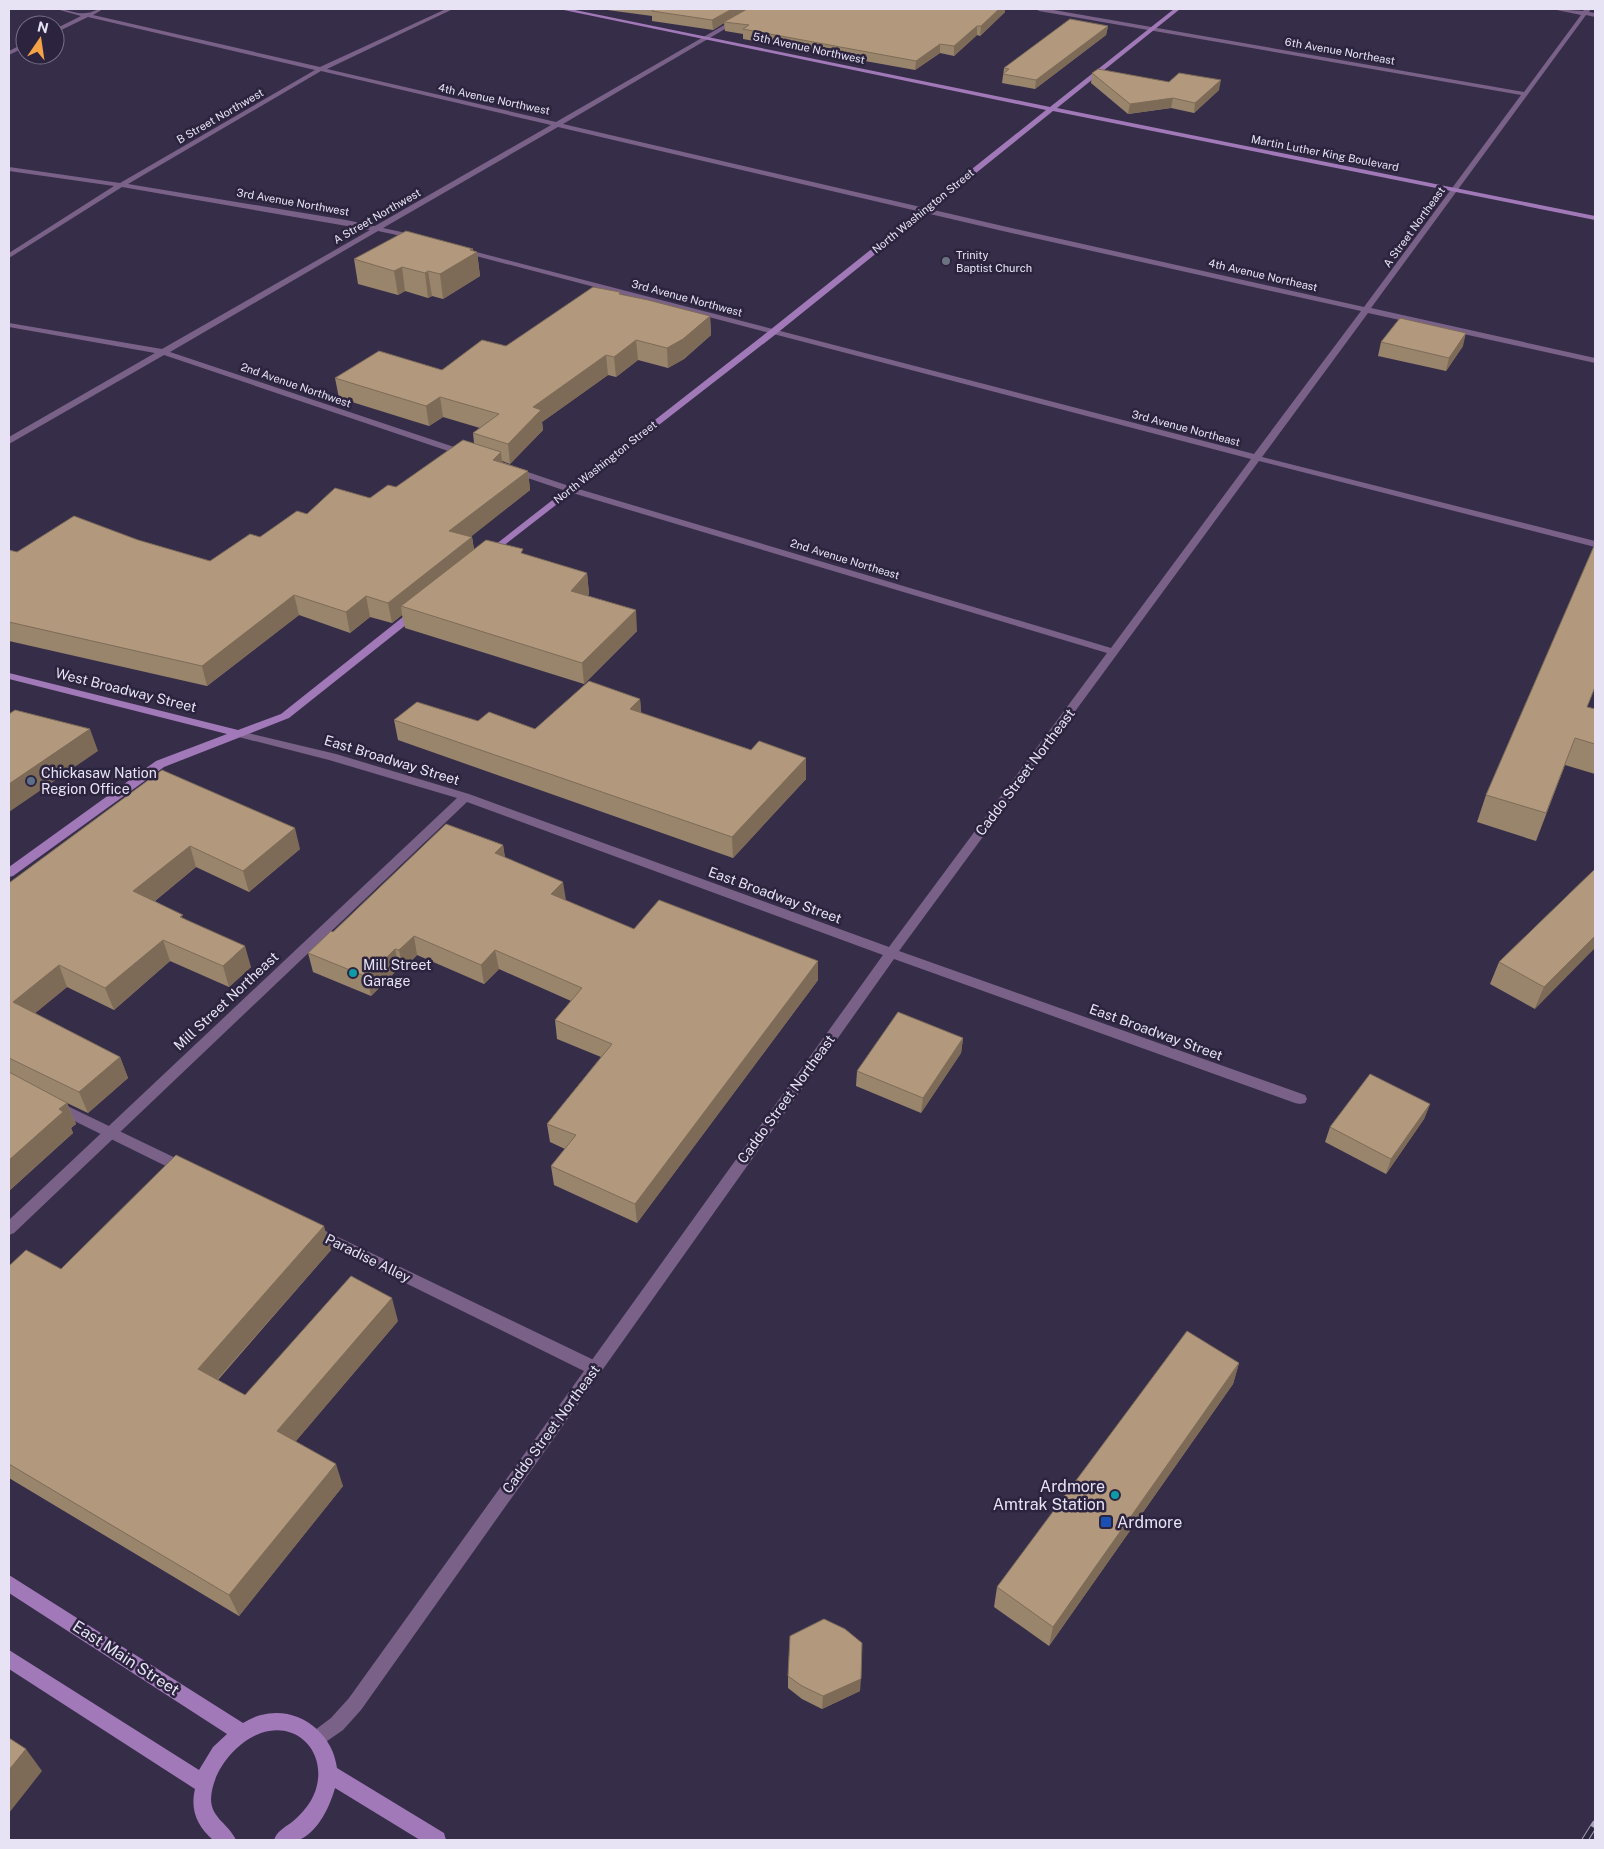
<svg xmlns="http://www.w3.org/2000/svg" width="1604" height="1849" font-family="'Public Sans',sans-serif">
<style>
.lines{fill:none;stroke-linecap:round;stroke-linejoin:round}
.lane{fill:#7a6188;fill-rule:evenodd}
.street{fill:#7a6188;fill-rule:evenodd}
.secondary{fill:#a279b8;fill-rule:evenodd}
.rail-casing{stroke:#a6a1b5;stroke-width:7}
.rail{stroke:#2c243f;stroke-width:5;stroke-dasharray:15;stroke-linecap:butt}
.wall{fill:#99846c}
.shaded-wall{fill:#7d6b58}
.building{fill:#b2997d;stroke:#7d6b58}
.worship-dot{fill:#6b7280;stroke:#2c243f;stroke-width:2}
.service-dot{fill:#5c6f8a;stroke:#2c243f;stroke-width:2}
.culture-dot{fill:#0f9aa8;stroke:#2c243f;stroke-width:2}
.transit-dot{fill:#1a4fb4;stroke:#2c243f;stroke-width:2}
.labels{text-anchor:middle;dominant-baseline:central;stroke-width:5;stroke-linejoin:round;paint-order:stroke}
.far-street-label{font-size:11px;fill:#e7e3f4;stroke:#2c243f}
.far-poi-label{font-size:11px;fill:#e7e3f4;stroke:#2c243f;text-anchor:start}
.street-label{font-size:14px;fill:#e7e3f4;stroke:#2c243f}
.poi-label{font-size:14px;fill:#e7e3f4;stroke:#2c243f;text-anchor:start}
.near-poi-label{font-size:16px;fill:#e7e3f4;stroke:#2c243f;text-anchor:end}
.near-street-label{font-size:16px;fill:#e7e3f4;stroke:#2c243f}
</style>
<rect width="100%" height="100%" fill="#362e49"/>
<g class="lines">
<path class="lane" d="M57 1101 190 1165 192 1169 190 1173 185 1175 180 1173 52 1110 50 1106 52 1102Z
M313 1225 600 1363 602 1368 600 1373 594 1375 588 1373 308 1235 306 1231 308 1227Z"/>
<path class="street" d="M56 9C66 8 77 15 86 13 92 13 96 9 103 9L93 15 320 67 446 9H453L327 69 556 122 752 9H759L563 124 1007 227 1364 307 1521 95 1039 11 1036 9H1048L1524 92 1581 15 1552 9 1583 11 1585 9H1591L1589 12 1595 13V17L1586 15 1371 308 1595 358V363L1368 313 1262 457 1595 541V547L1259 461 899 951 1305 1095 1307 1099 1305 1103 1300 1104 1295 1103 894 959 361 1710 343 1730 317 1748 311 1745 308 1739 311 1733 331 1718 349 1698 883 955 467 802 14 1233 9 1235V1220L457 798 329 760 231 735 229 733 231 731 235 730 336 754 469 794 889 947 1107 653 566 491 510 472V468H516L572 487 1111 648 1251 459 457 251V247L1254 454 1361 311 1007 232 558 127 383 228 420 236V240L378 231 170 352 469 452V456H463L164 355 9 444V437L155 353 9 327V323L162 349 370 230 122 187 9 258V253L114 186 9 171V167L120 183 315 70 88 17 55 33V29L81 16ZM321 71 551 125 375 226 346 220 128 184Z
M25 43V47L9 55V51Z"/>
<path class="secondary" d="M559 9H570L1050 107 1174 9H1180L1057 108 1595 216V220L1053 111 776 334 489 557 484 554 486 552 770 330 1046 110Z
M417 608 421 609 422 611 421 613 289 718 164 767 13 876 9 877V867L156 761 227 734 9 679V673L238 730 281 714 413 609Z
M9 1575 243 1723C249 1720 255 1716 261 1715 297 1705 333 1732 337 1768L444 1833 446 1840H420L335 1788C330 1806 319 1830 301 1839 294 1843 281 1840 274 1840 277 1831 284 1828 292 1822 303 1813 314 1800 317 1785 325 1750 296 1721 261 1733 236 1742 212 1771 211 1799 211 1818 229 1824 236 1840H213C197 1826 190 1810 195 1789L9 1669V1650L199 1770 213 1747 227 1734 9 1593Z"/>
<g class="rail-casing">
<path id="rail" d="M1585 1840 1595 1824"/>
</g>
<use href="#rail" class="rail"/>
</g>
<path class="wall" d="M600 9H1005V12L980 36 977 35 954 56 940 53 915 70 743 39V34L725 31 724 23 713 30 652 21V16Z
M1108 26 1106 35 1035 89 1002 83 1004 68Z
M1092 73 1219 90 1194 113 1171 108 1128 114 1091 83Z
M474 251 477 252 480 276 443 299 432 296 428 298 405 291 398 295 358 284 354 259Z
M620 292 621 295 710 316 711 335 684 359 668 368 638 360 616 377 608 375 542 422 543 430 510 464 502 461V462L528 471 530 490 471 536 472 537 474 549 523 554 587 573 589 594 588 596 637 631 584 684 405 628 402 615 392 623 370 617 350 633 299 615 207 686 9 641V550L17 552 138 540 210 561 307 514 370 498 396 487 474 443 473 433 480 428 443 417 429 426 339 398 335 378 442 370 506 346Z
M1381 342 1463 346 1446 371 1378 356Z
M640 699 641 713 751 750 806 758V779L733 858 398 740 394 720 478 721 535 729Z
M1588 707 1595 709V774L1565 765 1536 841 1477 822 1486 795Z
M162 770 300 849 249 892 196 867 155 901 185 919 251 967 229 987 170 961 114 1010 67 987 35 1013 120 1057 128 1078 88 1113 67 1103 76 1124 71 1128 73 1133 9 1191V883Z
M503 845 505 858 566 901 634 929 818 980 637 1223 554 1185 551 1166 565 1149 550 1142 547 1124 601 1057 557 1039 555 1020 571 1001 499 969 484 984 417 955 403 969 399 968 371 996 313 972 308 953 333 932Z
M1595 869 1535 1009 1490 984 1499 962Z
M963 1038 961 1053 921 1113 856 1086 857 1071Z
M1430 1104 1424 1119 1386 1174 1325 1142 1330 1127Z
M331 1250 218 1380 245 1395 398 1321 295 1442 343 1486 239 1616 9 1478V1266L61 1269Z
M1239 1363 1233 1384 1049 1646 994 1607 997 1587Z
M788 1676 860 1691 822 1709 802 1699 788 1688Z"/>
<path class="shaded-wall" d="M732 9H749L724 22V23L713 30 712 20Z
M999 9H1005V12L980 36 981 26Z
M977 26V35L954 56V46Z
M1108 26 1106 35 1035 89 1036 80Z
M940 44V53L915 70 916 61Z
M1221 80 1219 90 1194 113 1195 103Z
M1173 98 1171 108 1128 114 1130 104Z
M473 249 474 254 477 252 480 276 443 299 440 274Z
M402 267 405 291 398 295 394 271Z
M428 271 432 296 428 298 425 273Z
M710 316 711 335 684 359 668 368 667 348Z
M1466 333 1463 346 1446 371 1449 358Z
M636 340 638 360 616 377 614 357Z
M606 355 608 375 542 422 543 430 510 464 508 444 533 407Z
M440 397 443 417 429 426 426 406Z
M501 452 503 472 493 460Z
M528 471 530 490 453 551 449 531Z
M472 537 475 557 401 606 402 615 392 623 388 603Z
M587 573 589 594 573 612 571 591Z
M294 595 299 615 207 686 202 666Z
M366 596 370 617 350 633 346 612Z
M636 610 637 631 584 684 582 663Z
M640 699 642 720 630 709Z
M90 729 98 751 9 812V784Z
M806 758V779L733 858 732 837Z
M295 828 300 849 249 892 243 871Z
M503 845 506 864 495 853Z
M190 846 196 867 141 912 133 891Z
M563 882 566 900 551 894Z
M414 936 417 955 403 969 399 950Z
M1595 936V948L1535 1009 1544 987Z
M163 940 170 961 114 1010 105 988Z
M245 946 251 967 229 987 223 966Z
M395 949 399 968 371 996 367 977Z
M495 950 499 969 484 984 481 965Z
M818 961V980L637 1223 635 1204Z
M59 965 67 987 22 1024 13 1002Z
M963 1038 961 1053 921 1113 923 1098Z
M120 1057 128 1078 88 1113 79 1092Z
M67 1103 76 1124 71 1128 73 1133 9 1191V1160L59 1109Z
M1430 1104 1424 1119 1386 1174 1391 1159Z
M324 1226 331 1250 207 1391 198 1369Z
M392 1298 398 1321 285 1454 277 1431Z
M1239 1363 1233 1384 1049 1646 1053 1627Z
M336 1464 343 1486 239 1616 229 1595Z
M861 1679 860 1691 822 1709 823 1696Z
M26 1749 42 1771 9 1813V1770Z"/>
<path class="building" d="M655 9H732L712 20 652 11Z
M747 9H999L981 26H977L954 46 940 44 916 61 743 29 749 25 724 22Z
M1070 19 1108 26 1036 80 1003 74 1009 69 1004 68Z
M1098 69 1169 82 1179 73 1221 80 1195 103 1173 98 1130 104 1092 73Z
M406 231 473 249 470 250 477 252 440 274 428 271 425 273 402 267 394 271 354 259Z
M593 287 620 292 619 294 648 300 710 316 683 339 667 348 636 340 614 357 606 355 533 407 541 410 508 444 473 433 499 414 440 397 426 406 335 378 379 351 442 370 482 340 506 346Z
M1400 318 1466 333 1449 358 1381 342Z
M463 440 501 452 493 460 528 471 449 531 472 537 388 603 366 596 346 612 294 595 202 666 9 622V550L17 552 74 516 138 540 210 561 250 534 260 537 297 511 307 514 335 488 370 498 388 485 396 487Z
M486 540 523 549 521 553 587 573 571 591 636 610 582 663 401 606Z
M1594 546H1595V687L1587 707 1595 709V744L1575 738 1546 813 1486 795Z
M589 681 640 699 630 709 751 750 759 741 806 758 732 837 394 720 417 702 478 721 489 712 535 729Z
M15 710 90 729 9 784V714Z
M162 770 295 828 243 871 190 846 133 891 183 915 180 917 245 946 223 966 163 940 105 988 59 965 13 1002 120 1057 79 1092 9 1058V883Z
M446 824 503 845 495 853 563 882 551 894 634 929 659 900 818 961 635 1204 551 1166 576 1135 547 1124 612 1044 555 1020 582 988 495 950 481 965 414 936 399 950 395 949 367 977 308 953 331 931 333 932Z
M1595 869V936L1544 987 1499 962Z
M898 1012 963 1038 923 1098 857 1071Z
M9 1072 67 1103 59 1109 63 1112 9 1160Z
M1370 1074 1430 1104 1391 1159 1330 1127Z
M176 1155 324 1226 198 1369 245 1395 351 1276 392 1298 277 1431 336 1464 229 1595 9 1464V1266L26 1250 61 1269Z
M1187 1331 1239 1363 1053 1627 997 1587Z
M824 1619 845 1629 862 1643 861 1679 823 1696 802 1686 788 1676 790 1636Z
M9 1738 26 1749 9 1770Z"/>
<circle class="worship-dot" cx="946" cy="261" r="5"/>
<circle class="service-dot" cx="31" cy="781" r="5"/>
<g class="culture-dot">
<circle cx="353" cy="973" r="5"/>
<circle cx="1115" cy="1495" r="5"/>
</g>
<rect class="transit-dot" x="1100" y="1516" width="12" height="12" rx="2.5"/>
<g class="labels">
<g class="far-street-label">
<text transform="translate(809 48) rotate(12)">5th Avenue Northwest</text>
<text transform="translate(1340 51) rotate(10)">6th Avenue Northeast</text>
<text transform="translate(494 99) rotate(12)">4th Avenue Northwest</text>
<text transform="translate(220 116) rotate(-30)">B Street Northwest</text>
<text transform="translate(1325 153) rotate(11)">Martin Luther King Boulevard</text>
<text transform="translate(293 202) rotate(10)">3rd Avenue Northwest</text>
<text transform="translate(923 211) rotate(-39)">North Washington Street</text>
<text transform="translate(377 216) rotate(-30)">A Street Northwest</text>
<text transform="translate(1414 227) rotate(-54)">A Street Northeast</text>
<text transform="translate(1263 275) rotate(13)">4th Avenue Northeast</text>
<text transform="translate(687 298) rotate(15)">3rd Avenue Northwest</text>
<text transform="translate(296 385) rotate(19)">2nd Avenue Northwest</text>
<text transform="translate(1186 428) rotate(15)">3rd Avenue Northeast</text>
<text transform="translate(605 462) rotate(-38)">North Washington Street</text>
<text transform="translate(845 559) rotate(17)">2nd Avenue Northeast</text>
</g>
<g class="far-poi-label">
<text x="956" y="255">Trinity<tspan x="956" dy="13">Baptist Church</tspan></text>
</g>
<g class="street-label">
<text transform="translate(126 690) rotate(14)">West Broadway Street</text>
<text transform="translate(392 760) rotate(17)">East Broadway Street</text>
<text transform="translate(1025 772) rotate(-53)">Caddo Street Northeast</text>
<text transform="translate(775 895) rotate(20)">East Broadway Street</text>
<text transform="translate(226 1001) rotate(-43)">Mill Street Northeast</text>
<text transform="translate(1156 1032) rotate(20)">East Broadway Street</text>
<text transform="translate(786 1099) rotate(-54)">Caddo Street Northeast</text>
<text transform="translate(368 1258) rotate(26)">Paradise Alley</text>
<text transform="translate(551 1429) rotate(-54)">Caddo Street Northeast</text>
</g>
<g class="poi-label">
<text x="41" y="773">Chickasaw Nation<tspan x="41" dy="16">Region Office</tspan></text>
<text x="363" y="965">Mill Street<tspan x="363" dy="16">Garage</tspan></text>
</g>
<g class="near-poi-label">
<text x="1105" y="1486">Ardmore<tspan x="1105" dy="18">Amtrak Station</tspan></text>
<text x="1117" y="1522" text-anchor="start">Ardmore</text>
</g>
<g class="near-street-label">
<text transform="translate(126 1658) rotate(33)">East Main Street</text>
</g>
</g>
<rect width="1604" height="1849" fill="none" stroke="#e7e3f4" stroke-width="20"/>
<g transform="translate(40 40) rotate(13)"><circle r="24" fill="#2c243f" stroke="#777087"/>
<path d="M0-4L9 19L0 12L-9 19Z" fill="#f6a247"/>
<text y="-8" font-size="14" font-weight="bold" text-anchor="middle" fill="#e7e3f4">N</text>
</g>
</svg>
